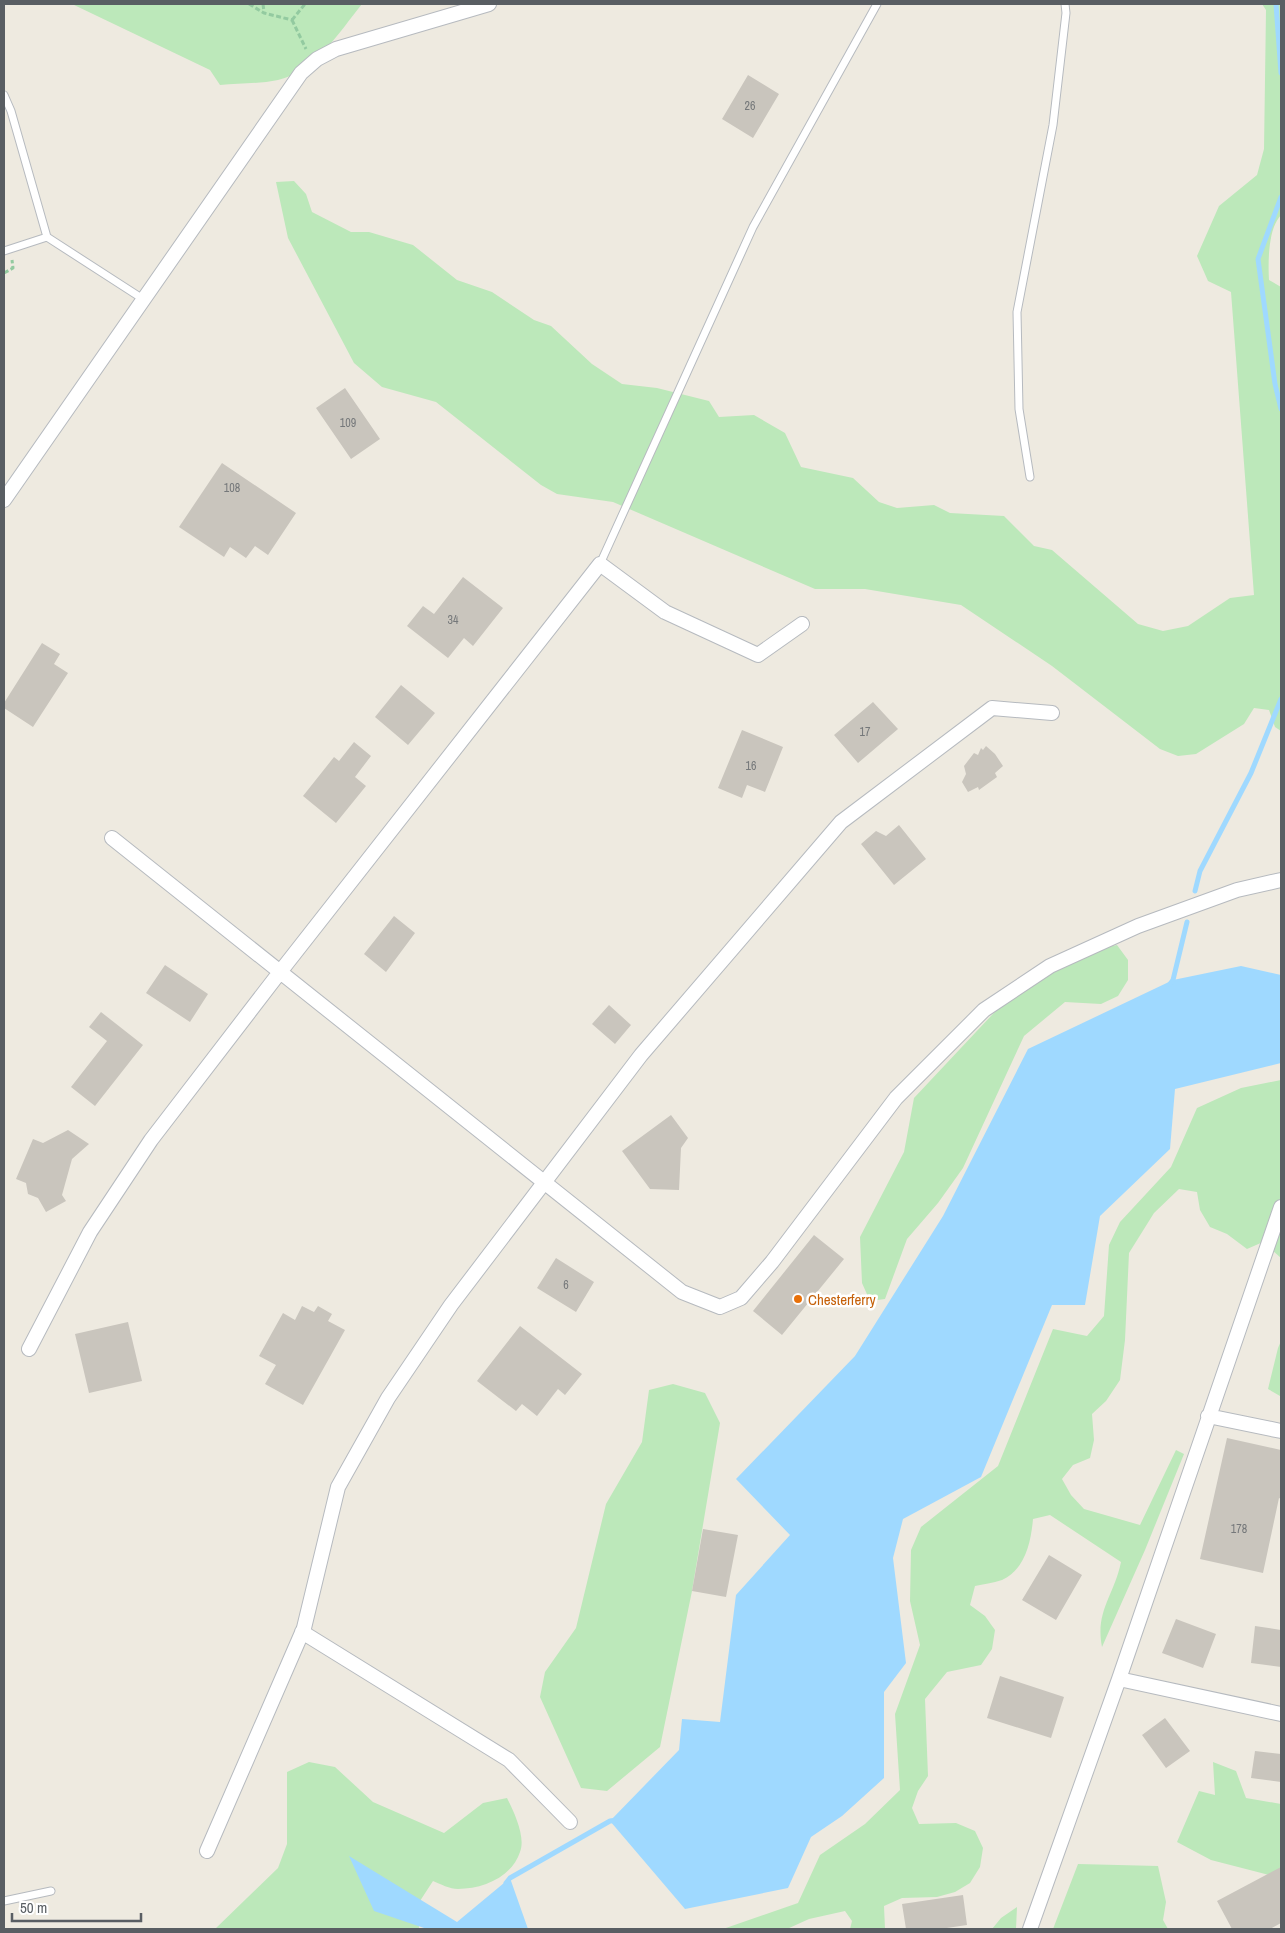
<svg xmlns="http://www.w3.org/2000/svg" width="1285" height="1933" font-family="'Archivo Narrow',sans-serif">
<style>
.green{fill:#bce8ba}
.water{fill:#9fd9ff}
.lines{fill:none;stroke-linecap:round;stroke-linejoin:round}
.stream{stroke:#9fd9ff;stroke-width:5}
.building{fill:#c9c5bd}
.lane-casing{stroke:#b6babf;stroke-width:9}
.street-casing{stroke:#b6babf;stroke-width:16}
.path{stroke:#93caa0;stroke-width:3;stroke-dasharray:5 2.5;stroke-linecap:butt}
.lane{stroke:#fff;stroke-width:7}
.street{stroke:#fff;stroke-width:14}
.food-dot{fill:#e8710a;stroke:#fff;stroke-width:2}
.labels{text-anchor:middle;dominant-baseline:central;stroke-width:5;stroke-linejoin:round;paint-order:stroke}
.number-label{font-size:12px;fill:#75787a}
.food-label{font-size:15px;fill:#c56008;stroke:#fff;text-anchor:start}
</style>
<rect width="100%" height="100%" fill="#eeeae0"/>
<path class="green" d="M72 4H362C340 31 315 72 278 80 260 84 239 83 220 85L210 70Z
M1262 4H1281V215C1268 229 1268 261 1269 280L1281 287V731L1275 727 1269 710 1254 708 1244 724 1196 754 1178 756 1160 749 1052 666 961 605 865 589H815L613 502 557 494 541 485 436 402 382 387 354 363 288 238 276 182 294 181 306 194 312 212 351 232H369L413 245 457 280 492 292 534 320 551 326 592 364 622 384 657 388 709 401 719 417 754 415 785 433 801 467 853 478 879 502 897 508 934 505 950 513 1004 516 1034 546 1052 550 1138 624 1163 631 1188 626 1230 598 1254 595 1231 292 1208 281 1197 256 1219 206 1257 175 1264 149 1266 10Z
M1117 945 1128 960V980L1118 996 1101 1004 1065 1002 1024 1036 963 1168 938 1203 907 1239 885 1299 870 1301 862 1283 860 1237 904 1152 914 1098 1006 1000 1085 952Z
M1281 1080V1258L1263 1242 1247 1249 1227 1234 1210 1227 1200 1210 1197 1192 1179 1189 1154 1213 1129 1253 1125 1340 1120 1380 1106 1401 1092 1414 1094 1440 1090 1458 1073 1465 1062 1479 1071 1495 1084 1509 1140 1525 1176 1450 1184 1454 1145 1550 1102 1647C1095 1611 1114 1596 1121 1562L1050 1515 1033 1519C1031 1542 1025 1570 1002 1580 993 1583 983 1584 975 1586L970 1605 985 1616 995 1630 992 1649 981 1665 947 1672 925 1699 928 1776 918 1791 912 1808 919 1824 956 1823 975 1831 983 1848 980 1867 970 1883 955 1892 937 1897 902 1898 884 1906 885 1929H850L852 1921 845 1911 809 1919 787 1929H723L798 1903 820 1855 865 1824 900 1790 895 1714 920 1645 910 1601 911 1550 921 1527 998 1466 1053 1329 1087 1336 1104 1316 1109 1245 1120 1222 1171 1167 1197 1108 1241 1088Z
M1281 1341V1395L1280 1396 1268 1389 1278 1348Z
M673 1384 705 1393 720 1423 692 1591 660 1747 607 1791 581 1788 540 1697 545 1672 576 1628 606 1504 642 1442 649 1390Z
M309 1762 335 1767 373 1802 444 1833 483 1803 507 1798C514 1812 526 1837 520 1852 512 1877 483 1889 458 1889 450 1889 440 1884 433 1881L418 1904 419 1929H215L278 1868 287 1844V1772Z
M1213 1762 1236 1771 1246 1798 1281 1804V1878L1211 1860 1177 1842 1199 1791 1215 1795Z
M1078 1864 1158 1866 1166 1902 1163 1920 1168 1929H1053Z
M1017 1907 1016 1929H992L1001 1918Z"/>
<path class="water" d="M1241 966 1281 975V1063L1175 1089 1170 1149 1100 1216 1085 1305H1052L981 1477 903 1519 893 1558 906 1663 884 1692V1778L842 1816 811 1837 788 1888 685 1909 610 1821 679 1750 682 1719 720 1722 736 1595 790 1535 736 1479 855 1356 943 1216 1028 1049 1173 980Z
M349 1856 457 1922 510 1878 528 1929H427L374 1911Z"/>
<g class="lines">
<path class="stream" d="M1276 4 1281 73
M1281 197 1258 259 1275 384 1281 409
M1195 891 1200 871 1251 773 1281 699
M1170 984 1173 980 1187 922
M506 1883 510 1878 610 1821 617 1820"/>
</g>
<path class="building" d="M748 75 779 94 753 138 722 119Z
M345 388 380 439 351 459 316 408Z
M222 463 296 513 268 555 255 546 246 558 230 547 224 557 179 527Z
M463 577 503 608 473 646 464 638 448 658 407 626 423 606 434 614Z
M42 643 60 654 54 664 68 673 33 727 4 708V703Z
M401 685 435 713 408 745 375 717Z
M873 702 898 729 858 763 834 735Z
M742 730 783 747 765 792 747 785 742 798 718 788Z
M354 742 371 756 355 777 366 786 336 823 303 796 334 757 339 761Z
M986 746 995 754 1003 766 995 773 997 777 979 790 978 787 968 792 962 782 966 774 964 766 974 753 978 755 981 748 983 750Z
M899 825 926 859 894 885 861 844 876 831 886 836Z
M394 916 415 933 386 972 364 954Z
M165 965 208 994 190 1022 146 993Z
M609 1005 631 1025 615 1044 592 1024Z
M101 1012 143 1045 95 1106 71 1087 107 1041 89 1027Z
M671 1115 688 1138 681 1148 679 1190 650 1189 622 1151Z
M68 1130 89 1144 72 1159 62 1195 66 1201 46 1212 38 1198 28 1194 26 1183 16 1179 33 1139 43 1143Z
M814 1235 844 1259 782 1335 753 1311Z
M556 1258 594 1282 576 1312 537 1288Z
M302 1306 314 1312 318 1306 332 1314 328 1321 345 1330 303 1405 265 1384 276 1365 259 1356 283 1313 295 1320Z
M128 1322 142 1381 89 1393 75 1334Z
M520 1326 582 1374 565 1395 558 1389 537 1416 522 1404 516 1411 477 1381Z
M1227 1438 1281 1450V1499L1279 1498 1263 1573 1200 1559Z
M703 1529 738 1535 726 1597 692 1591Z
M1049 1555 1082 1575 1056 1620 1022 1600Z
M1176 1619 1216 1634 1203 1668 1162 1653Z
M1255 1626 1281 1630V1667L1251 1663Z
M1000 1676 1064 1697 1051 1738 987 1718Z
M1165 1718 1190 1751 1166 1768 1142 1735Z
M1255 1751 1281 1754V1782L1251 1778Z
M1281 1867V1923L1270 1929H1232L1217 1901Z
M963 1895 967 1925 940 1929H906L902 1904Z"/>
<g class="lines">
<g class="lane-casing">
<path id="lane" d="M4 95 11 111 47 237 143 299
M4 251 47 237
M1030 477 1019 409 1017 312 1053 125 1066 13 1065 4
M600 564 753 227 877 4
M4 1901 51 1891"/>
</g>
<g class="street-casing">
<path id="street" d="M4 500 301 73 317 59 336 49 489 4
M112 838 682 1292 720 1307 741 1298 772 1262 896 1098 984 1010 1050 966 1138 926 1237 890 1281 880
M29 1349 90 1232 151 1140 280 972 600 564 665 612 758 655 802 624
M1208 1416 1281 1431
M302 1632 509 1760 570 1822
M1119 1679 1281 1714
M207 1851 304 1628 338 1487 388 1398 451 1305 641 1055 841 822 992 708 1052 713
M1030 1929 1119 1679 1281 1207"/>
</g>
<path class="path" d="M249 4 264 13 292 20
M263 4 264 12
M292 20 306 49
M292 20 305 4
M4 273 13 268 12 260"/>
<use href="#lane" class="lane"/>
<use href="#street" class="street"/>
</g>
<circle class="food-dot" cx="798" cy="1299" r="5"/>
<g class="labels">
<g class="number-label">
<text x="750" y="106">26</text>
<text x="348" y="423">109</text>
<text x="232" y="488">108</text>
<text x="453" y="620">34</text>
<text x="865" y="732">17</text>
<text x="751" y="766">16</text>
<text x="566" y="1285">6</text>
<text x="1239" y="1529">178</text>
</g>
<g class="food-label">
<text x="808" y="1299">Chesterferry</text>
</g>
</g>
<rect width="1285" height="1933" fill="none" stroke="#595e63" stroke-width="10"/>
<path d="M12 1913v8h129v-8" fill="none" stroke="#595e63" stroke-width="2.5"/>
<text x="20" y="1913" font-size="15" fill="#595e63" stroke="#ffffff" stroke-width="4" paint-order="stroke">50 m</text>
</svg>
